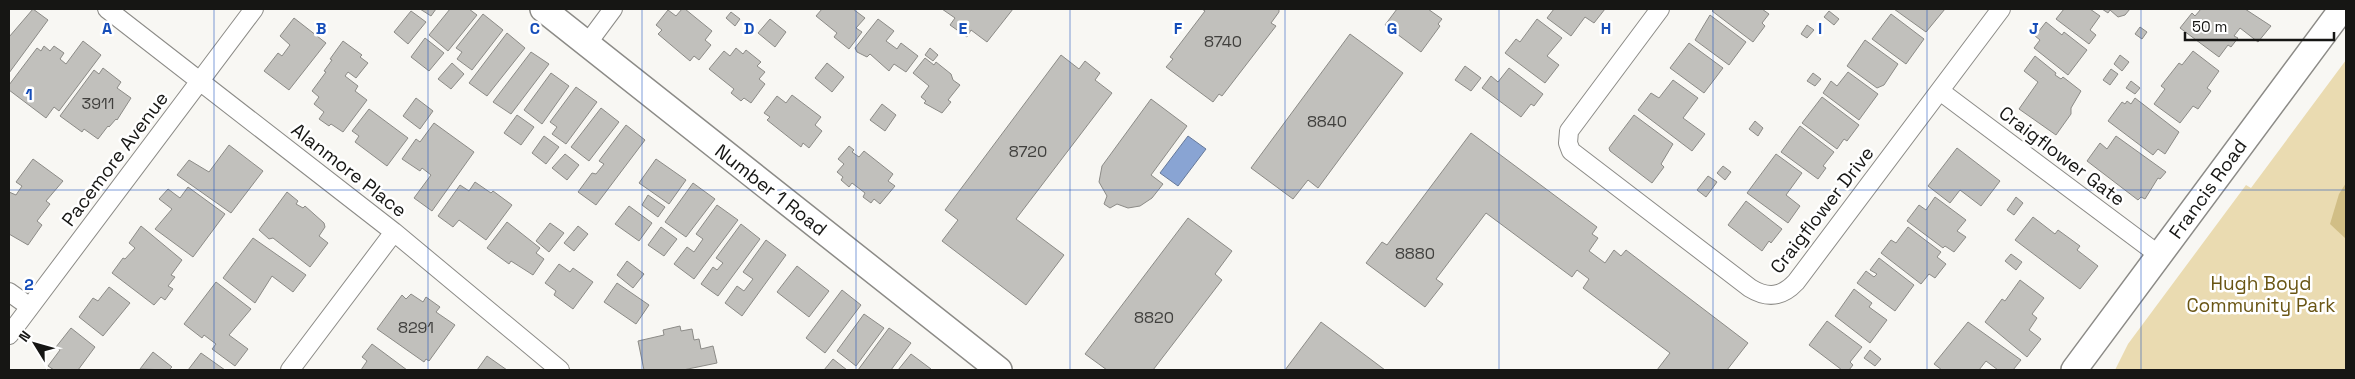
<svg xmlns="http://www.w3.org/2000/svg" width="2355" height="379" font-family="'Space Grotesk',sans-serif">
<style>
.green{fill:#eadbb1}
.forest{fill:#d1be86}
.water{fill:#89a4d3;stroke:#66799a}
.building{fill:#c1c0bc;stroke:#8c8b87}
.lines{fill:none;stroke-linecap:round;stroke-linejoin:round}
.street-casing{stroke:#8c8b87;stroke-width:20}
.secondary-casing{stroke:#8c8b87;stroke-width:28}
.street{stroke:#fff;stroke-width:18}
.secondary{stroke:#fff;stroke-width:25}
.grid{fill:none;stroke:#154db9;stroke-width:1;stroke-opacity:0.55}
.labels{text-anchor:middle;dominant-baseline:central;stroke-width:5;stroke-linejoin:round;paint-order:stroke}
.number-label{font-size:16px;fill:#41403e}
.street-label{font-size:19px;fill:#161614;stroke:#fff}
.park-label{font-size:19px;fill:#695514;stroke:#fff}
.grid-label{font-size:16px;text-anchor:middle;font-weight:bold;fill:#154db9;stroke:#fff;stroke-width:5;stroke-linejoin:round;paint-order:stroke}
</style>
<rect width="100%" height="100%" fill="#f8f7f3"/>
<path class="green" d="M2346 60V370H2115L2128 344 2246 185 2251 188Z"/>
<path class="forest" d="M2346 183V239L2330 224 2339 194Z"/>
<path class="water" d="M1188 136 1206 149 1178 186 1160 173Z"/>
<path class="building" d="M33 9 48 20 9 73V37Z
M420 9H436L431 16Z
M450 9H469L477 15 448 51 429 35Z
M682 9H685L712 31 705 40 711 45 699 60 694 56 690 61 658 34 662 30 656 25 668 10 676 16Z
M822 9H853L865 18 856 28 862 32 849 49 834 37 837 33 816 16Z
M942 9H1013L987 42 971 30 967 37 950 25 955 18Z
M1202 9H1279V12L1271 23 1276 26 1222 96 1219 94 1213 102 1166 67 1173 59 1170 57 1205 11Z
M1397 9H1428L1442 19 1438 24 1440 26 1421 52 1385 25Z
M1554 9H1605L1594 23 1585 17 1571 36 1547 18Z
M1714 9H1762L1769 14 1762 23 1765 26 1753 42 1712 11Z
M1894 9H1945L1926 32Z
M2064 9H2090L2100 16 2090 30 2096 35 2089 44 2056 19Z
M2102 9H2130L2125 15 2118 17 2110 10 2108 13Z
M2201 9H2245L2271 26 2258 42 2240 28 2234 36 2238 38 2231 47 2228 45 2219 57 2180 28 2192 13 2195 16Z
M411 11 426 22 408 44 394 32Z
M1829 11 1839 19 1834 25 1824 17Z
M731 12 740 19 735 26 726 18Z
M483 14 503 30 472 70 457 59 462 52 456 48Z
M1891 14 1924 39 1906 64 1872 39Z
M1710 15 1746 42 1729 65 1695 40Z
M294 18 326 43 289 90 264 71 278 53 282 56 290 45 280 36Z
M770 19 786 32 775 47 758 33Z
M878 19 894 31 886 41 897 49 901 43 918 56 906 72 894 64 889 71 870 54 867 57 857 52 855 48Z
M1537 19 1562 38 1547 56 1559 65 1545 83 1505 53 1516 39 1520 42Z
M2046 22 2062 35 2064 32 2087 50 2068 75 2034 48 2040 40 2035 36Z
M1807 25 1814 30 1807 38 1801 34Z
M2140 27 2147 32 2142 39 2135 34Z
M507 33 525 48 487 96 469 83Z
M1350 34 1403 73 1318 188 1308 180 1293 199 1251 168Z
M425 38 444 53 429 71 411 57Z
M1865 40 1898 64 1884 85 1877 88 1847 66Z
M83 41 101 55 59 111 54 107 46 118 9 90V85L37 48 41 51 44 46 50 51 54 46 64 53 60 59 66 64Z
M343 41 362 55 360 57 368 63 356 78 348 72 345 76 358 86 355 91 367 100 343 132 331 124 329 126 319 119 324 112 314 104 319 97 312 91 326 72 324 71 332 60 330 59Z
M1689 43 1723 68 1704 93 1670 68Z
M736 48 743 54 746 50 761 62 757 66 765 72 759 79 765 84 751 103 744 98 741 101 731 93 734 89 709 69 724 51 730 56Z
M930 48 938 55 933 61 925 55Z
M2193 51 2219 71 2207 88 2211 91 2198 109 2193 106 2180 123 2154 104 2165 89 2161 86 2179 63 2182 65Z
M531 52 549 64 511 114 493 102Z
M1061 55 1079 69 1085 61 1100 73 1095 80 1112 93 1016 219 1064 255 1026 305 942 241 958 220 945 210Z
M2120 55 2129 62 2122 71 2114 64Z
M2035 56 2056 73 2055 75 2061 79 2063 77 2081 91 2071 108V114L2056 135 2019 109 2038 82 2024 71Z
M925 58 934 65 936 62 951 74 953 80 960 85 948 100 951 102 942 113 924 103 926 101 921 97 929 86 913 73Z
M452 63 464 74 451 89 438 79Z
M827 63 844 77 832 92 815 78Z
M1465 66 1481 78 1471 91 1455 80Z
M103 68 121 82 117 88 131 98 117 120 116 119 109 127 108 126 98 139 84 129 82 132 60 116 94 70 99 74Z
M1509 68 1543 94 1534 106 1531 104 1521 117 1482 88 1491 76 1498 82Z
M2111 69 2118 74 2110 85 2103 80Z
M1848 72 1878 94 1859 120 1823 93 1831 81 1837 86Z
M551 73 569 86 542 124 524 110Z
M1813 73 1821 79 1815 86 1807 81Z
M1673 80 1698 98 1683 118 1705 134 1692 151 1638 110 1651 93 1659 98Z
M2131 81 2140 88 2135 94 2126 88Z
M576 87 597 102 566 144 552 134 557 127 550 122Z
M792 95 821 117 815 125 822 131 809 148 803 143 801 147 767 120 770 117 764 113 777 96 786 103Z
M1822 97 1859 125 1847 141 1844 139 1837 149 1802 123Z
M416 98 433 111 420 129 403 116Z
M2135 98 2179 132 2165 154 2158 149 2153 155 2108 121 2122 102 2125 104 2127 101 2131 104Z
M1151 99 1187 126 1151 175 1163 184 1152 198 1140 206 1128 208 1117 204 1110 208 1104 204 1107 196 1099 182 1102 166Z
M882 104 896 115 885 131 870 120Z
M601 108 619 122 589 161 571 147Z
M369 109 408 138 387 166 355 142 359 136 352 131Z
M517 115 534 127 521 145 504 133Z
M1634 115 1673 144 1661 164 1664 167 1652 183 1610 151 1609 148Z
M1755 121 1763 128 1758 136 1749 129Z
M434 123 474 152 432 211 414 198 431 175 422 168 420 171 402 159 416 139 420 142Z
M626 125 645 140 596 205 578 192 592 173 596 174 604 164 599 161Z
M1800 126 1834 152 1823 166 1826 168 1818 179 1781 152Z
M1471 133 1597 227 1592 234 1598 238 1589 251 1605 263 1614 250 1621 256 1626 250 1748 343 1727 370H1657L1670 353 1583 288 1589 279 1577 270 1572 277 1486 213 1436 279 1443 284 1425 307 1366 263 1382 242 1387 245Z
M544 136 559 147 546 164 532 153Z
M2116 136 2166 172 2160 179 2158 178 2145 199 2141 197 2138 200 2087 161 2100 143 2107 149Z
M229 145 263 171 231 213 177 175 189 160 209 172Z
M849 146 854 150 852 152 859 157 864 151 893 174 888 181 895 186 880 204 874 199 871 203 863 197 865 193 852 183 849 187 841 180 843 177 837 172 844 164 838 159Z
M1957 148 2000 181 1981 206 1960 190 1950 203 1928 186Z
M565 154 579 165 567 180 552 168Z
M1776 154 1802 173 1786 195 1800 206 1788 223 1747 193Z
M33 159 63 181 46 201 50 204 37 221 42 225 28 245 9 234V192L16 195 22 186 16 182Z
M656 159 686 180 669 204 639 183Z
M1723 166 1731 172 1725 180 1717 173Z
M1708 176 1717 182 1706 197 1697 190Z
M475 182 491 193 493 191 512 205 486 240 459 220 453 227 438 216 460 185 469 191Z
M693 183 715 199 686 237 665 222Z
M188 187 225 214 193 257 155 229 172 209 159 199 168 189 180 198Z
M287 192 298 201 296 204 303 208 305 206 324 223 325 227 319 236 328 243 310 267 273 238 269 239 259 230Z
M648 195 665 207 658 217 642 205Z
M1935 197 1966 220 1957 231 1966 237 1954 252 1945 246 1943 248 1907 221 1919 205 1926 210Z
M2016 197 2023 203 2014 215 2007 210Z
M1746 201 1782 229 1771 243 1769 241 1762 251 1728 225Z
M717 205 738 220 694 279 674 264 687 247 694 252 703 239 696 234Z
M629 206 652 223 639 241 615 224Z
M2033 217 2055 234 2058 230 2080 246 2077 250 2098 266 2080 289 2015 240Z
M1188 218 1232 251 1215 274 1222 280 1153 370H1107L1085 354Z
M507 222 540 248 536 253 544 259 533 275 511 261 509 264 487 248Z
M550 223 564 233 549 252 536 241Z
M741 224 760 239 718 296 701 284 713 267 717 270 723 263 716 258Z
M141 226 182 260 171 275 175 277 168 286 173 289 165 300 161 297 154 305 112 273 123 258 125 259 135 248 129 243Z
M578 226 588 234 574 251 564 243Z
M661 227 677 239 664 256 648 245Z
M1908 227 1941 252 1937 257 1946 264 1935 278 1929 274 1921 284 1881 253 1891 240 1896 243Z
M253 238 306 275 293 292 272 276 255 303 223 278Z
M766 240 786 255 742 316 725 303 737 286 744 291 753 279 743 272Z
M2011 254 2022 262 2016 270 2005 261Z
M1879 258 1914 285 1895 311 1857 283 1866 271 1874 277 1877 274 1870 270Z
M627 261 644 274 633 288 617 275Z
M559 264 570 272 573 268 593 282 573 309 554 295 556 291 545 283Z
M797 266 829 291 809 317 777 292Z
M2020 280 2044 298 2032 314 2037 318 2029 330 2041 339 2027 357 1985 322 2002 299 2005 301Z
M216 282 251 309 229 335 248 349 235 366 212 349 216 344 204 335 202 338 184 324Z
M617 283 649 305 636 324 604 302Z
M109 287 130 303 103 336 79 317 93 298 98 301Z
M1854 289 1872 303 1869 307 1887 320 1870 343 1835 316Z
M842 290 861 305 825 353 806 338Z
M411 294 423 302 426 297 440 307 436 312 455 325 429 361 426 359 424 362 377 329 402 295 406 299Z
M864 314 884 328 856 366 837 351Z
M1827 321 1862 347 1850 362 1853 365 1849 370H1842L1809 345Z
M1321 322 1385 370H1285Z
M1968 322 2021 360 2013 370H1998L1986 361 1979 370H1942L1934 364Z
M680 326 681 331 692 329 694 340 699 339 701 349 713 346 717 363 683 370H644L638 341 664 335 663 330Z
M71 328 95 347 78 370H54L48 366 60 350 56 347Z
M889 328 911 343 891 370H858Z
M372 344 407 370H361L367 361 362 357Z
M1870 350 1881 359 1875 366 1864 358Z
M153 352 172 367 169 370 140 369Z
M201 353 225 370H188Z
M911 354 931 369 930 370H898Z
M487 356 507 370H477Z
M833 359 847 370H824Z"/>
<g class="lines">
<g class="street-casing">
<path id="street" d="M107 9 394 232 560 370
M1660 9 1569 131 1568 143 1571 151 1750 288C1768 299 1782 297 1796 282L2001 9
M587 44 613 9
M1940 91 2159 255
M9 292 30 307
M9 335 254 9
M290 370 394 232"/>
</g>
<g class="secondary-casing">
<path id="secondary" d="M543 9 999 370
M2074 370 2342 9"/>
</g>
<use href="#street" class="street"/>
<use href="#secondary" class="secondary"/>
</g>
<path class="grid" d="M214 9V370M428 9V370M642 9V370M856 9V370M1070 9V370M1285 9V370M1499 9V370M1713 9V370M1927 9V370M2141 9V370M9 190H2346"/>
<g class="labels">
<g class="number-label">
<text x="1223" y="41">8740</text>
<text x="98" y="103">3911</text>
<text x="1327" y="121">8840</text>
<text x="1028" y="151">8720</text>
<text x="1415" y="253">8880</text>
<text x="1154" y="317">8820</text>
<text x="416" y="327">8291</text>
</g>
<g class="street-label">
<text transform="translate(2062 156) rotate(37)">Craigflower Gate</text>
<text transform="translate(115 159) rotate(-53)">Pacemore Avenue</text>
<text transform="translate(349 170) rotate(38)">Alanmore Place</text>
<text transform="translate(2208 189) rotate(-54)">Francis Road</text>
<text transform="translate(771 190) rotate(38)">Number 1 Road</text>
<text transform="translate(1822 210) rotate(-52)">Craigflower Drive</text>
</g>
<g class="park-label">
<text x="2261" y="283">Hugh Boyd<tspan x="2261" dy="22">Community Park</tspan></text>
</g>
</g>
<g class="grid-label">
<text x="107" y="34">A</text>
<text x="321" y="34">B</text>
<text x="535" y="34">C</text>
<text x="749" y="34">D</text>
<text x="963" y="34">E</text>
<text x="1178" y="34">F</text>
<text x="1392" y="34">G</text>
<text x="1606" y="34">H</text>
<text x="1820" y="34">I</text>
<text x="2034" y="34">J</text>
<text x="29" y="100">1</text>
<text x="29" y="290">2</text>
</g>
<rect width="2355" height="379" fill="none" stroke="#161614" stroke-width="20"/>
<g transform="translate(35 344) rotate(307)" stroke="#ffffff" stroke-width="4" paint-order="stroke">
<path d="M0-4L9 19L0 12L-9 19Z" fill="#161614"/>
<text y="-8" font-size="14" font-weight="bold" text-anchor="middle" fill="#161614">N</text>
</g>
<path d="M2185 32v8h149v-8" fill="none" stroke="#161614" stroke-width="2.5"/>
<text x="2192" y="32" font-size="15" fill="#161614" stroke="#ffffff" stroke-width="4" paint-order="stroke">50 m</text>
</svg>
